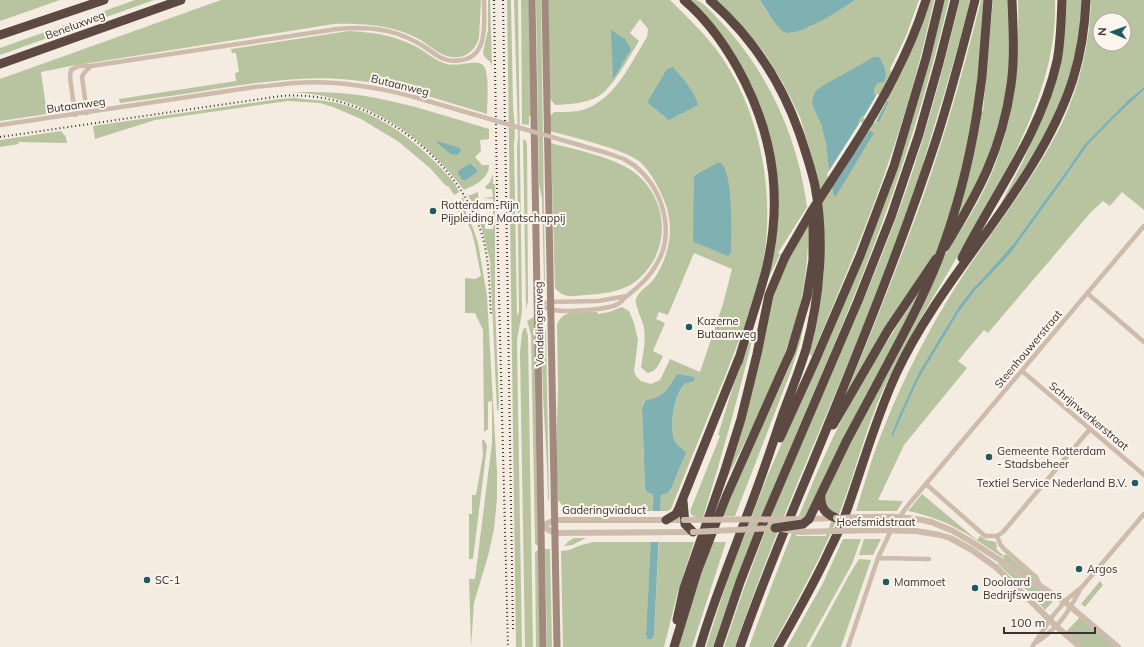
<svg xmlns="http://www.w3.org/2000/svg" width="1144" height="647" font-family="Mulish,sans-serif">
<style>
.green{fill:#b8c4a0;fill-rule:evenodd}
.water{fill:#7fb0b2}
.pier{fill:#f4ebe1}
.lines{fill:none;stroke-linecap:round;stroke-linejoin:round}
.minor{stroke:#cdbbac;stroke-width:4.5}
.tertiary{stroke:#cdbbac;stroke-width:6}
.secondary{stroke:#a18a7d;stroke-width:7}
.motorway{stroke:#5c4a42;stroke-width:9}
.rail{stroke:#3b302b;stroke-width:2;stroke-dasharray:1 3;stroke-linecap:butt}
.minor-bridge{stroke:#cdbbac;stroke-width:4.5}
.tertiary-bridge{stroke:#cdbbac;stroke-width:6}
.motorway-bridge{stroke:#5c4a42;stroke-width:9}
.poi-dot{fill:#1f5a5e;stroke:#fbf5ee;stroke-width:1.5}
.labels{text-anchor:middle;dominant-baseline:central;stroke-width:4;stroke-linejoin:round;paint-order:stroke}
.street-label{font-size:11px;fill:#3b302b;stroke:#fbf5ee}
.poi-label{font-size:11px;fill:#3b302b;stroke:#fbf5ee;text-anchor:start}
</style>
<rect width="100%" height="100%" fill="#f4ebe1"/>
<path class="green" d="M0 0H60L0 21Z
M135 0H154L0 55V48Z
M221 0H481L479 38C475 51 465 59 451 57 439 55 429 45 419 39 392 25 364 23 334 24L71 66 41 72 47 114 0 121V79Z
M488 0H490L492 68 491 63 484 56 483 52 488 30Z
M507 0H511L513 105C514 119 516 130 514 144L517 316 519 312 517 149 518 137 514 0H518L522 312 517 340 522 647H516Z
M521 0H529L531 116H529V125L522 124Z
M536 0H541L545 281H544L542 199 539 184Z
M548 0H670C684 14 699 28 712 44 760 104 777 193 762 268 755 304 739 339 726 374 707 419 689 464 671 509L668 511H660L661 495 668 493 671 489 686 453C683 448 677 446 675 441 669 429 674 392 685 384 688 383 692 382 694 381V378L677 374 666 392 661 395 644 402 642 408 645 489 646 491 653 495 652 511 575 513 567 511 558 500 556 459 558 386 557 325C562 308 583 313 597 312L598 314 609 312 622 307 629 311 634 323 638 340 634 371 636 376 641 381 651 384 660 380 662 376 670 359 700 372 723 304 732 269 694 253 668 315 659 312 656 319 665 323 653 351 663 356C659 364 657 371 648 373L646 372 641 367C643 354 646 341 644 328 643 321 634 304 636 299 638 292 648 286 652 281 659 273 663 263 666 254 672 237 671 216 664 200 658 186 651 172 640 162 625 149 571 137 550 131V116L554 112C562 112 571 112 579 111 614 102 629 66 647 37L648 29 640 19 630 33 639 41C630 55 612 90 597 97 584 104 569 104 555 105L550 99Z
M687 0C690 0 694 0 696 0 704 2 716 17 721 22 769 73 798 138 807 207L778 253 780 254 764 288 777 182 746 78Z
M716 0H760L767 12 791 33 810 27 855 0H919L906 36 890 69 895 86 908 59 929 0H934C922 56 906 113 887 167 865 231 838 293 812 356L809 354 818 317 824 272 819 185 814 164 800 117 783 83 763 51 749 34Z
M943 0H949C928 88 902 173 869 258 819 388 757 514 713 647H706L728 578 767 477 863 257Z
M960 0H970C957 54 940 107 924 160 921 171 919 182 915 193 861 347 787 492 735 647H724C742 592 762 538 784 484 828 379 878 276 914 167 932 112 946 56 960 0Z
M981 0H986L975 109 983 111 993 0H1010L1012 42 1007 97 987 167 948 235 845 396C868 340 891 284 912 227 940 153 962 77 981 0Z
M1018 0H1055C1057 56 1037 108 1013 157 974 236 922 308 884 388 866 427 856 470 841 509 822 557 796 602 772 647H749C765 602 782 558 800 513 815 477 830 441 849 406 873 361 902 318 930 276 954 241 980 205 995 165 1017 108 1019 60 1018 0ZM826 493 825 501 832 519 826 536H796L803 519 808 514Z
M1065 0H1084L1073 69 1044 139 996 213 1024 159 1046 108Z
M1091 0H1144V87L1128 100 1083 146 1069 167 1014 243 983 278 974 287 959 306 919 372 898 417 891 436H893L918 380 959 312 975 291 1010 254 1067 175 1087 146 1113 119 1144 90V210L1122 192 1110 206 1103 201 1091 212 988 333 984 330 958 361 967 368 904 445 878 500 903 501 897 511H856C865 482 873 453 885 425 904 377 928 331 955 288 990 232 1033 182 1062 123 1080 85 1090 42 1091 0ZM1100 20H1124V44H1100Z
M349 31C374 32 396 36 417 47 427 53 436 61 447 64 457 67 477 59 483 65 490 72 487 103 487 114 443 101 398 85 352 80 310 75 269 81 228 87 192 93 156 98 120 103L119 99 236 81 235 73 239 72 236 53H232L231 49Z
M292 92C317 92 341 92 365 96 408 103 449 117 489 129V139L480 140 481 151 475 157 482 165H489C489 179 475 185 464 190 421 133 365 96 292 92Z
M295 98C310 100 326 100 341 104 377 114 408 135 434 161 442 169 456 183 459 192L454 195 449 187 445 185 431 169 399 142 361 119 333 107 320 103 288 101 155 120 95 139 93 126 279 99Z
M61 131 66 137 67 143 18 142 19 144 0 147V140Z
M523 139 526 141 527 145 528 301 526 309Z
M551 143C573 149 616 158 634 172 670 200 672 253 635 282 621 292 602 294 586 295 572 296 565 299 555 288Z
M493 174V184H495V306L499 402 498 411H497L490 260 481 226 474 204 468 196 478 192 479 217 485 218V229H493V199L483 198 493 197 492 189H486L485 187 490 182Z
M463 197 464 201 462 204 473 228 478 243 487 296 497 472V499L494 529 488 556 474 603 471 647 469 579H475L492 443V401L488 402V429L484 432 483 330 475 313H465V278L475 279 481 276 475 245 472 233 463 212 459 213C456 207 458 201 463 197Z
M809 223C808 252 806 281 799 310 782 373 749 432 721 491L771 302 787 258Z
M810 295 800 343 791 371 735 516H721L789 368 799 338Z
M534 317 538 544 537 546 535 543 531 335 527 321Z
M524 328H526L528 336 533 647H525L520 352 522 333Z
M541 330H546L549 500 548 499 547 468 543 394Z
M752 336 753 337C738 397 722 457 703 517 697 517 691 518 690 511L720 436 718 435 734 383Z
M482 439 485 441 487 446 473 559H469V514H472V495H476L483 455Z
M922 494 977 540 980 536 986 540 996 542 997 547 996 549 1004 556 1006 554 1033 577 1032 578 1003 560 1004 558C970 536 948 519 908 511Z
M574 538H586L572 545 564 546 569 541Z
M843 539H861L852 564 806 647H787L823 583Z
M864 539H881L873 555H859Z
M593 542H651L646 637 654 635 659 542H694L677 595 664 647H563L561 551 569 550 581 545Z
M711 542H726L692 647H677Z
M545 549H550L552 647H547Z
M538 550 540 647H536L535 552Z
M859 559 871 560 841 647H810L848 577Z
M999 563 1055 599 1045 610 1031 594 998 564Z
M1100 581 1103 585 1085 607 1081 604Z
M1080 617 1115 647H1083L1066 632Z"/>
<path class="water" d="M760 0H855C841 9 799 38 784 32 778 29 764 7 760 0Z
M611 30 625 39 631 49 613 79Z
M874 57H879C884 64 888 73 884 82L877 83C869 97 877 96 888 101V103L879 122 863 116 861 117 858 122 859 123 874 133 836 196H834L833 192 829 169 826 143 822 126 812 104 814 94 817 90 824 85Z
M673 67C683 79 694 90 698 105L669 120 648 103V101L667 69Z
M1144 87V90L1113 119 1087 146 1067 175 1010 254 975 291 959 312 918 380 893 436H891L898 417 919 372 959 306 974 287 983 278 1014 243 1069 167 1083 146 1128 100Z
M437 141 460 148 461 151 457 155 451 154 437 143Z
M717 163H721C734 176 731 234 731 253L728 256 694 242 693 240 694 176Z
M469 164H471L477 170V172L466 180H463L458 174V171Z
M677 374 694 377 695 379 694 381C692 382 688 383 685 384 674 392 669 429 675 441 677 446 683 448 686 453L671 489 668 493 661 495 654 635 652 639H647L646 635 653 497 652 494 647 492 645 489 642 408 645 401C667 394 665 393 677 374Z"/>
<path class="pier" d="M877 94 888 99 875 123 863 118Z
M860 122 871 128 830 191 827 174Z
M650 511H662L661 542H649Z"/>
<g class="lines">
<path class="minor" d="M87 113 82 77 84 73 91 66
M75 115 70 77 71 70 79 66H91L337 29C357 27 378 27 398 34 406 37 415 41 423 46 430 50 436 56 444 59 449 61 456 61 462 60 489 56 484 20 484 0
M0 125 255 87C268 86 281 84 295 83 333 80 370 86 407 95
M1087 293 1144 342
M537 305C541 306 545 308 549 309 561 313 607 310 618 304 622 302 624 298 627 296 638 287 649 278 656 265 676 233 663 189 635 166
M537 305 550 302 598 301 627 296
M1022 371 1144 475
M926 484 985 536H997L1003 532 1090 429
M997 536 1000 544 1004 549 1036 577 1040 586
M878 558 929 559
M1037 642C1060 626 1067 614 1080 590
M848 647 878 558 894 524 909 504 1144 226
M1032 647 1052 617 1066 600 1082 587 1144 514"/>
<path class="tertiary" d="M809 519 834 518
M931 522 953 531 975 544 1065 602 1118 647
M541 526 555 533 693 532
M541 526 555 520H684
M997 568 1056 626 1080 647"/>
<path class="secondary" d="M532 0 543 647
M545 0 557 647"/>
<path class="motorway" d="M684 0C710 22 730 52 745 82 775 143 782 203 766 270 758 301 747 332 738 362
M0 35 104 0
M0 64 181 0
M977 113 982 77 988 0
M850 152C881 104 909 55 926 0
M945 247C978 193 1002 150 1011 85 1015 57 1013 28 1012 0
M962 258C995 193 1041 133 1057 61 1061 41 1061 20 1062 0
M833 425 888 330 936 259
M780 438 815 361 860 256 894 166 926 58 940 0
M821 496C820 507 825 514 836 518
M683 501 685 524 693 532
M809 519 847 440 877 384
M666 520 676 514 679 508 739 358
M677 620 684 588 724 473 741 419 757 354 769 295 785 257
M674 647 697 572 726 497 791 351 807 297 813 260V219
M700 647C713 602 731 559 747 515 760 482 771 449 782 416 790 394 799 372 806 349 820 297 825 239 815 186 811 167 805 150 799 132 781 81 751 36 710 0
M718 647 740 582 761 528 858 301 891 217 919 134 939 63 955 0
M740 647C762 582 789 520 815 457 858 352 901 247 936 140 951 94 963 47 975 0
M778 647C796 615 814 584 829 551 834 541 839 531 843 521 861 472 874 422 896 374 944 270 1037 189 1073 79 1081 53 1085 26 1086 0"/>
<path class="rail" d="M494 0 498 256 508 647
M503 0 513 630
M0 137 281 96C365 89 455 152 481 232 490 259 489 287 491 314"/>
<path class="minor-bridge" d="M407 95 607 153 624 159 635 166"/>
<path class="tertiary-bridge" d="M836 518C867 517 900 514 931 522
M684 520 809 519
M693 532 775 528 801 532 874 530 916 531 940 535 950 538 972 550 997 568"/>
<path class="motorway-bridge" d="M785 257 811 212 850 152
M877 384C898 344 921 303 938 260 956 213 969 163 977 113
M775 528 803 524 809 519"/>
</g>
<g class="poi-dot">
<circle cx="433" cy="211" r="4"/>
<circle cx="689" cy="327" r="4"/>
<circle cx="989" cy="457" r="4"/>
<circle cx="1135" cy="483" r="4"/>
<circle cx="1079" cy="569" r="4"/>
<circle cx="147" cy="580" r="4"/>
<circle cx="886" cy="582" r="4"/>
<circle cx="975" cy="588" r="4"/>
</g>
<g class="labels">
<g class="street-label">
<text transform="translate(75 25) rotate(-20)">Beneluxweg</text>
<text transform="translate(400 85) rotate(14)">Butaanweg</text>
<text transform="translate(76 105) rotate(-8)">Butaanweg</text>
<text transform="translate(539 324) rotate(-91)">Vondelingenweg</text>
<text transform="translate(1028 349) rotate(-50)">Steenhouwerstraat</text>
<text transform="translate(1089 416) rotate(40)">Schrijnwerkerstraat</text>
<text x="604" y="510">Gaderingviaduct</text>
<text x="876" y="522">Hoefsmidstraat</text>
</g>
<g class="poi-label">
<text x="441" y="205">Rotterdam-Rijn<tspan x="441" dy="13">Pijpleiding Maatschappij</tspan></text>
<text x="697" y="321">Kazerne<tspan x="697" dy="13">Butaanweg</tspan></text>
<text x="997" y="451">Gemeente Rotterdam<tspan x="997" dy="13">- Stadsbeheer</tspan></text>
<text x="1127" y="483" text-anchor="end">Textiel Service Nederland B.V.</text>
<text x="1087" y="569">Argos</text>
<text x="155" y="580">SC-1</text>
<text x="894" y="582">Mammoet</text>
<text x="983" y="582">Doolaard<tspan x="983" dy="13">Bedrijfswagens</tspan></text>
</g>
</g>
<g transform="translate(1112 32) rotate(272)"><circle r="19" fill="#fbf5ee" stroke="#aea6a0"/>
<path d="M0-3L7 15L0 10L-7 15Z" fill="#1f5a5e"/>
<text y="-6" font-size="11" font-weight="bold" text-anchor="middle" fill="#3b302b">N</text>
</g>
<path d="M1004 627v6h91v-6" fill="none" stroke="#3b302b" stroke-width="2"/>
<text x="1010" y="627" font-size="12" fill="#3b302b" stroke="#fbf5ee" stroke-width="3" paint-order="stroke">100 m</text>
</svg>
